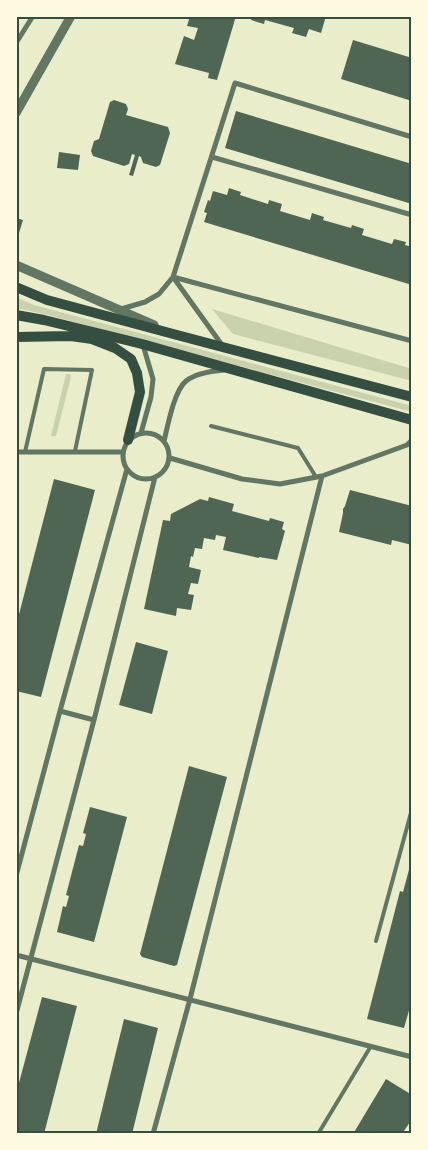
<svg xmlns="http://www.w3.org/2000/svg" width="428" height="1150" font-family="Arial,sans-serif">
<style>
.green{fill:#cad2ad}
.building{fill:#4f6655}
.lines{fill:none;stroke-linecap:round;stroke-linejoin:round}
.service{stroke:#617663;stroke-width:4}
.minor{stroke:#617663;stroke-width:5}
.tertiary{stroke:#617663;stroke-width:9}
.secondary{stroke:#344e41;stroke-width:10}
.neatline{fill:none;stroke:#344e41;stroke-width:2}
</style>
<rect width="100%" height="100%" fill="#e9edc9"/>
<path class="green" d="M16 297 34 305 412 406V412L48 315 16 308Z
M212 309 412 369V381L233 334Z
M66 374H70L71 377 56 436H51Z"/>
<path class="building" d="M190 16H236L217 80 208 78 209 73 175 64 184 36 194 40 198 28 187 26Z
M252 16H326L321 33 309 29 306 37 292 33 294 28 265 20 264 24 251 20Z
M353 40 412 58V101L341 79Z
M114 100 126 104 128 109 126 115 168 127 170 133 160 165 156 167 143 163 141 157 139 156 133 176 129 175 135 155 132 154 129 164 124 166 93 156 91 151 94 141 99 139 110 102Z
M236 111 412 164V204L225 148Z
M59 152 80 155 78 170 57 168Z
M229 188 241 192 240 195 268 204 269 200 282 204 280 211 310 220 312 213 324 217 323 220 351 228 352 225 364 229 362 235 392 244 394 239 406 242 405 245 412 247V285L204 222 207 213 204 212 208 200 210 201 213 191 227 195Z
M16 218 23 220 19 233 16 232Z
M54 479 95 490 41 697 16 691V626Z
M350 490 412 506V545L392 540 391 545 339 532 343 513V509L345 506Z
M209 497 234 504 232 511 269 521 270 518 284 522 282 529 285 531 277 560 259 557V558L223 550 226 537 216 535 215 540 204 538 202 549 195 548 193 557 191 556 189 567 201 570 198 584 191 583 188 594 194 595 191 610 177 608 176 616 144 609 163 520 170 521 171 514 200 499 208 501Z
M136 642 168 651 152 714 119 705Z
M189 766 227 777 177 965 174 966 142 957 140 954Z
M90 807 127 817 94 942 57 932 63 906 66 907 69 896 66 895 79 845 83 846 86 834 83 833Z
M411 862 412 1000 404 1028 367 1019 400 891 403 892Z
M42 997 77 1006 44 1134H16V1094Z
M124 1019 158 1028 132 1134H96Z
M386 1079 412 1095V1119L402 1134H353Z"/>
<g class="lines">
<path class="service" d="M211 426 298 448 316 477
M25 452 44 369 92 370 75 451
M376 941 412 809
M318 1134 371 1046"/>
<path class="minor" d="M16 43 33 16
M212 157 412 215
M173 277 412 341
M173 277 222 345
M121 309 145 302 159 294 173 277 235 83 412 137
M123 456a23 23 0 1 1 46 0a23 23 0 1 1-46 0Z
M141 433 151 397 153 379 143 345
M164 441C168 425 174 391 186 381 196 373 212 371 224 370
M16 452H123
M170 458 242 479 280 484 322 476 407 445 412 440
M60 711 94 720
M16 876 60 711 127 469
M16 955 412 1057
M16 1014 94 720 155 477
M153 1134 190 999 322 476"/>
<path class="tertiary" d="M16 113 71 16
M16 265 154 325"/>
<path class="secondary" d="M16 287 47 300 177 335 412 397
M16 315 44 320 142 344 412 420
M16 337 71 336 92 339 115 348 131 359 137 373 140 392 128 440"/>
</g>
<rect width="428" height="1150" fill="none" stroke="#fefae0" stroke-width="35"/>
<rect x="18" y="18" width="392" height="1114" class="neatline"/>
</svg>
